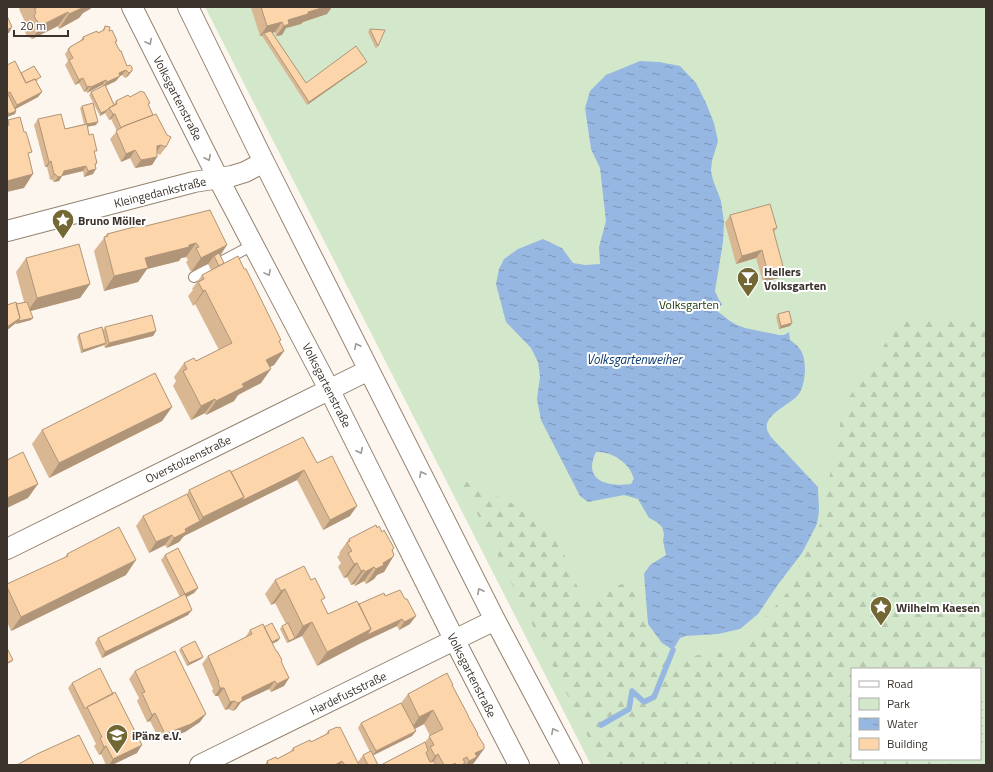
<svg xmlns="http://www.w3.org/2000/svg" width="993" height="772" font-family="'Titillium Web',sans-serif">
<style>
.green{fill:#d3e8ca;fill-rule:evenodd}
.forest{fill:url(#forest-firs)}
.garden{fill:url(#garden-dots)}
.water{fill:url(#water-ripples);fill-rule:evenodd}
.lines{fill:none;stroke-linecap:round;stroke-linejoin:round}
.stream{stroke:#96b7e1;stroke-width:5.5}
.lane-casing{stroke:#948371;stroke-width:12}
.street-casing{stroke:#948371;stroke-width:22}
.lane{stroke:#fff;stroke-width:10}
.street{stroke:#fff;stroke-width:20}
.wall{fill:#d9b793}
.shaded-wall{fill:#b09578}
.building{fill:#fcd5ab;stroke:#b09578}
.oneway{stroke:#9d9996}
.labels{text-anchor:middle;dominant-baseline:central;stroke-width:4;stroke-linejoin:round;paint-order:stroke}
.street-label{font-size:12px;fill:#3b332c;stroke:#fff}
.poi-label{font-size:12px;font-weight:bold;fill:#3b332c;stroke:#fff;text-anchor:start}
.park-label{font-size:12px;fill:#183506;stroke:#fff}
.water-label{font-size:13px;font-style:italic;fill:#0e3c6f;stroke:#fff}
</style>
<defs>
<pattern id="forest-firs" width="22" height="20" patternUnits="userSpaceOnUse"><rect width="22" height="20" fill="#d3e8ca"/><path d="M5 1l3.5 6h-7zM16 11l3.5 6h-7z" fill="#b6c7ae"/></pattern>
<pattern id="garden-dots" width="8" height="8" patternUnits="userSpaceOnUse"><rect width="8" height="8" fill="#d3e8ca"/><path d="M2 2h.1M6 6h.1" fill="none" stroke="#b6c7ae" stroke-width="1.8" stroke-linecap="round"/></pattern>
<pattern id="water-ripples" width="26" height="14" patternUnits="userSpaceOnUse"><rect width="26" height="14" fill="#96b7e1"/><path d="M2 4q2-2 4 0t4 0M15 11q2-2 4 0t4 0" fill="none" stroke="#7c95b7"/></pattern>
</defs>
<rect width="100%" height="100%" fill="#fdf6ee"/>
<path class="green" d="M205 7H986V765H591ZM852 669H980V759H852Z"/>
<path class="forest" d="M903 317 986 319V659L971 669H852V759H946L952 765H602L460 479 550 521 583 600 639 577V609L662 659 736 651 786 594 820 524 844 405Z"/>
<path class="garden" d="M986 697V750L980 744V701Z"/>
<path class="water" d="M640 61 659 62 680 66 696 83 706 103 714 123 718 141 712 161 711 171 713 180 721 201 724 222 723 242 715 291 719 300 722 304 717 311 730 321 737 325 745 328 779 335H784L789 332 790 340C793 342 797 345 799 348 808 357 806 386 798 395 790 405 764 414 767 429 767 431 770 435 771 437L818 487 819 511 817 524 802 553 779 583 758 614 740 629 718 634 686 636 680 638 673 650 662 643 648 624 644 574 650 565 666 555 663 541 664 534 662 527 657 522 649 518 638 499 624 495 588 502 580 496 541 420 537 399 540 377 538 362 531 348 506 322 496 284 499 269 504 259 518 249 543 239 562 248 573 263 585 265 600 264 599 247 606 221 600 168 591 149 585 108 590 91 606 75ZM596 452C612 451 630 463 634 479L631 484C608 487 582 481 596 452Z"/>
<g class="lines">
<path class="stream" d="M601 725 629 709 632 691 644 702 654 697 673 650"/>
<g class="lane-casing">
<path id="lane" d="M215 265 253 245
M194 277 210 268"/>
</g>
<g class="street-casing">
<path id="street" d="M132 7 218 178 329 389 455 641 519 765
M188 7 264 162 495 620 572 765
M7 231 194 182 232 176 245 172 264 162
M7 549 369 370
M200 765 495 620"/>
</g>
<use href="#lane" class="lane"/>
<use href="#street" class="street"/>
</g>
<path class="wall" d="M21 7H92L90 9 83 13 79 18 59 29 58 26 32 39 27 36 24 30 26 26 24 24 25 22 19 9Z
M251 7H332L327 14 303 22 301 24 286 28 282 35 276 36 275 32 272 33 306 83 367 62 365 64 307 105 262 36H260L251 8Z
M105 26 117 41 116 43 127 66 132 71 128 76 125 78 122 75 120 76 116 81 106 86 114 104 116 101 130 97 148 105 166 147 160 155 157 153V157L152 165 135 168 130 158 121 162 110 139 117 131 111 119 109 120 105 113 100 116 89 95 91 92 103 86 102 85 87 93 86 91 84 92 79 83 75 85 65 65 68 61 65 54 70 47 80 41 83 37 98 33 102 31Z
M370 29 378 46 376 49 368 32Z
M7 65 21 73 39 80 36 81 42 92 38 97 16 109V111L15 114 7 117Z
M82 106 96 125 87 127 97 163 95 165 93 174 84 177 83 171 62 176 59 181 54 182 51 179 50 180 47 167H45L34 125 38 119 65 129 84 124 80 108Z
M210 210 220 256 224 263 281 340 279 342 284 351 274 365 270 367 261 383 238 395 234 401 206 415 205 413 191 420 173 386 176 381 174 377 184 363 196 361 219 350 195 304 193 306 188 296 193 290 192 289 202 275 211 270 208 264 191 272 186 262 188 260 186 257 181 258 179 261 147 269 138 282 104 291 94 251 107 234 142 227Z
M730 215 777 228 774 232 779 278 763 282 756 258 736 264 725 223Z
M26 258 90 284 80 298 30 311 31 320 16 324V323L7 330V305L16 304 24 302 16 272Z
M778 314 792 323 790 326 779 329 776 317Z
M105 327 156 331 153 336 105 348 104 345 81 353 77 337 79 334 103 330Z
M172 407 162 421 49 478 32 444 42 430Z
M317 463 350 516 323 530 297 480 184 536 179 542 167 548 165 545 149 553 136 526 143 516 187 494 189 490 231 472Z
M377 528 382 532 394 548 392 551 394 555 393 557 384 572 377 575 374 579 366 584 364 581 355 586 354 584 351 585 347 577 344 578 338 567 341 563 337 557 340 554 339 553 349 539Z
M67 554 126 575 11 631 7 622V587L65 558Z
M165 555 198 588 194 593 186 597 188 615 102 658 95 643 98 638 180 597 161 560Z
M275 580 322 602 328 614 385 596 410 624 399 630 397 626 361 643 317 666 302 636 287 643 280 629 282 626 286 624 275 603 271 605 265 594Z
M264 627 278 641 272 644 289 678 284 686 271 692 269 689 241 702 236 709 233 711 228 709 225 710 218 696H215L212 691 213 689 202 664 208 656 245 638 250 630Z
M181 648 203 657 201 659 187 666 179 650Z
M135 671 200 722 185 732 160 741 150 721 147 722 137 701 139 698 129 679Z
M72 683 137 753 112 765H106L101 754 99 755 94 746 96 744 68 688Z
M452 686 468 716 478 734V735L474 763 471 765H381L425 742 430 736 424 724 415 729 416 731 412 736 373 755 378 765H265L267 761 277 759 290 752 293 748 311 742 326 734 328 731 358 762 363 755 370 752 358 728 361 723 401 703 408 694Z"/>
<path class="shaded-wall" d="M84 7H92L90 9 83 13 79 18 59 29 69 14Z
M325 7H332L327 14 303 22 301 24 286 28 282 35 276 36 288 20 308 12Z
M68 12 58 26 32 39 42 25Z
M282 22 275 32 265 35 264 33 262 36H260L267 26Z
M12 27 9 33H7V30Z
M367 62 365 64 307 105 309 102Z
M126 70 122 75 120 76 116 81 103 87 107 82 119 73Z
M132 71 128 76 125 78 129 73Z
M83 78 79 83 75 85 79 80Z
M106 80 102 85 87 93 91 87Z
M90 86 86 91 84 92 87 87Z
M42 92 38 97 13 110 17 105Z
M107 110 105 113 100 116 101 113Z
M16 111 15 114 7 117 9 114Z
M113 114H115L111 119 109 120Z
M98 122 96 125 85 127 87 124Z
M161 145 156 153 157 146Z
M135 150 130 158 121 162 126 154Z
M157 157 152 165 135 168 141 160Z
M51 161 47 167H45L49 162Z
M86 166 83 171 62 176 59 181 54 182 58 177 64 171Z
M96 169 93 174 84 177 88 171Z
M33 174 24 188 7 192V181Z
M54 174H55L51 179 50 180Z
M196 243 186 257 181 258 179 261 147 269 138 282 104 291 114 276 145 258Z
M227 245 218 259 214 256 208 264 191 272 201 258Z
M762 250 756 258 736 264 742 256Z
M784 270 779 278 763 282 768 274Z
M90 284 80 298 27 312 37 298Z
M205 290 195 304 193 306 203 291Z
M20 318 16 323 7 330V327Z
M33 318 31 320 16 324 18 321Z
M792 323 790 326 779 329 781 326Z
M156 331 153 336 105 348 109 343Z
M106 343 104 345 81 353 83 350Z
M284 351 274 365 256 374 266 360Z
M271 369 261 383 238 395 234 401 206 415 216 401 242 384Z
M215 399 205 413 191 420 201 406Z
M172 407 162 421 49 478 59 463Z
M304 470 297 480 184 536 179 542 167 548 174 538 185 529 200 521 203 517 244 497Z
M38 484 28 498 7 508V498Z
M357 506 350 516 323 530 330 520Z
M172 535 165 545 149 553 156 542Z
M394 548 384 562 394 555 392 558 393 557 384 572 377 575 374 579 366 584 376 569Z
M136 560 126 575 11 631 21 617Z
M357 563 347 577 344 578 354 564Z
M374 567 364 581 355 586 365 572Z
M364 570 354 584 351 585 361 571Z
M198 588 194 593 181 600 185 594Z
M285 589 275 603 271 605 281 591Z
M192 610 188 615 102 658 105 652Z
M416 616 410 624 399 630 404 622Z
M402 619 397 626 361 643 317 666 327 652 371 629Z
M312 622 302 636 287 643 289 641 295 638 303 626Z
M280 638 278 641 265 647 267 645Z
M203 657 201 659 187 666 189 663Z
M13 660 11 662 7 664V663Z
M289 678 284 686 271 692 277 684Z
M275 681 269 689 241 702 236 709 233 711 242 697Z
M220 688H224L218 696H215Z
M234 701 228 709 225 710 230 702Z
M433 710 424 724 410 731 419 717Z
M155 713 150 721 147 722 152 715Z
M206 714 200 722 185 732 160 741 165 734Z
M416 731 412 736 372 756 376 751Z
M142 745 137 753 112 765H109L113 759Z
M106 746 101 754 99 755 104 747Z
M484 749 474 763 471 765H466L475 753Z
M438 754 431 765H429L435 756Z
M342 761 340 765H335Z"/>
<path class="building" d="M35 7H84L69 14 68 12 42 25 37 21 34 16 36 12 34 9H36Z
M261 7H325L308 12V14L288 20 289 24 284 26 282 22 267 26Z
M7 16 12 27 7 30Z
M105 26 110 27 109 31 112 30 117 41 115 42 120 51H121L127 66 130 65 132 67V71L129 73 126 70 119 73 120 76 107 82 106 80 91 87 90 86 87 87 83 78 79 80 69 60 73 58 68 49 70 48V47L84 39 83 37 97 31 98 33 104 30Z
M370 29 385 30 378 46Z
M271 31 306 83 356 46 367 62 309 102 264 33Z
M15 61 26 83 35 79 42 92 17 105 10 92 7 93V65Z
M34 66 41 77 35 80V79L26 83 21 73Z
M105 85 114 105 109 108 107 110 101 113 91 92Z
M141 91 142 92H144L150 103 148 104 153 115 124 126 121 128 115 114H113L109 108 117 104 116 101 128 95 130 97Z
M8 94 16 111 9 114 7 111V95Z
M93 103 98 122 87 124 82 106Z
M61 114 65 129 87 124 89 135 93 134 97 151H94L97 163 95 164 96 169 88 171 86 166 64 171 62 176 58 177 55 174H54L51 161 49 162 38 119Z
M156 114 167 135 171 137 166 147 161 145 157 146V157L141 160 135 150 126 154 116 131 124 126Z
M20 117 24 132H26L32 152 28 153 33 174 7 181V126L9 125 8 120Z
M770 204 777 228 773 229 784 270 768 274 762 250 742 256 730 215Z
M210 210 227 245 201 258 196 248 199 247 196 243 189 245V247L145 258 148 268 114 276 104 237 108 236 107 234 142 225V227Z
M79 244 90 284 37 298 26 258Z
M219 253 224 263 219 266 214 256Z
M238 256 244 269H246L281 340 279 341 284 351 266 360 271 369 242 384 244 387 216 401 215 399 201 406 183 371 187 369 184 363 194 358 196 361 232 343 205 290 203 291 198 282 204 279 202 275Z
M16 302 20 318 7 327V305Z
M27 302 33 318 18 321 20 318 16 304Z
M789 311 792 323 781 326 778 314Z
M152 315 156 331 109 343 105 327Z
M102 327 106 343 83 350 79 334Z
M155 373 172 407 59 463 42 430Z
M303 437 317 463 332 456 357 506 330 520 304 470 241 501 244 497 231 472Z
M23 452 38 484 7 498V460Z
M230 470 244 497 203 517 189 490Z
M187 494 200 521 185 529 186 532 174 538 172 535 156 542 143 516Z
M376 525 377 528 379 526 382 532 384 530 394 548 392 550 394 555 393 556V557L383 563 384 565 376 569 374 567 365 572 364 570 361 571 357 563 354 564 348 553 352 551 347 543 350 541 349 539Z
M119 527 136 560 21 617 7 587V584L68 556 67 554Z
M178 548 198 588 185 594 165 555Z
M304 566 311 580 315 578 325 598 321 600 328 614 357 601 371 629 327 652 312 622 303 626 285 589 281 591 275 580Z
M400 590 405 599H407L416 616 404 622 402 619 367 635 371 629 359 604 384 593 385 596Z
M185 594 192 610 105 652 98 638Z
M272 623 280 638 272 642 264 627Z
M288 623 295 638 289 641 282 626Z
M263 624 276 651H277L282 660 281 661 289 678 277 684 275 681 242 697V701L238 703 234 701 230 702 224 688H220L218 683 219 682 208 656 252 634 250 630Z
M195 641 203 657 189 663 181 648Z
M7 648 13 660 7 663Z
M175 651 206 714 191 724 165 734 155 713 152 715 142 693 145 692 135 671Z
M100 668 113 694 87 707 85 709 72 683Z
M447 673 453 685H452L468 715V716L478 734H477L484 745V749L475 753 477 757 469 761 467 757 463 759 465 763 461 765H456L455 763 452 765H444L438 754 435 756 430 747 434 745 429 736 443 729 433 710 419 717 408 694Z
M115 692 142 745 113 759 106 746 104 747 100 738 102 737 87 707Z
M401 703 416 731 376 751 361 723Z
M337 727 338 728 340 727 359 765H345L342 761 335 765H267L266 764H268L267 761 276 757 277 759 294 750 293 748 310 740 311 742 329 733 328 731Z
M79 735 94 765H17L37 754Z
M425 742 428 750 426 753 430 762 434 761 436 765H381Z
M371 751 378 765H368L363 755Z"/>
<defs><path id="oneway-chevron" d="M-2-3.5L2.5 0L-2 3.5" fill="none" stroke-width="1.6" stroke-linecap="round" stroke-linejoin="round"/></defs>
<g class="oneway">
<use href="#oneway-chevron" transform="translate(149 42) rotate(63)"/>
<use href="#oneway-chevron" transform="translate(208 158) rotate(63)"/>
<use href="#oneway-chevron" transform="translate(268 273) rotate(62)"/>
<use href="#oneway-chevron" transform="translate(357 346) rotate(-117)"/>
<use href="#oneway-chevron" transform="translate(360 451) rotate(63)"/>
<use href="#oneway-chevron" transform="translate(422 474) rotate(-117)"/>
<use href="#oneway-chevron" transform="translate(480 591) rotate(-117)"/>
<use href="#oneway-chevron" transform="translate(554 731) rotate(-118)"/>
</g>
<defs>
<g id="sight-pin" transform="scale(1.15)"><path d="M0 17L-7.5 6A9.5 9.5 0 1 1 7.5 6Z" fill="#736734" stroke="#fff"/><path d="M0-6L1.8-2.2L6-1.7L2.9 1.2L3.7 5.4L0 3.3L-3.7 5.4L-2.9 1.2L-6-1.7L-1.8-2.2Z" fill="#fff"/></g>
<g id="bar-pin" transform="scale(1.15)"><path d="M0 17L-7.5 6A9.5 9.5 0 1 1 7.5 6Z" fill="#736734" stroke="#fff"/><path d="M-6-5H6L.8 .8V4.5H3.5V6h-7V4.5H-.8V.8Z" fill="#fff"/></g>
<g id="school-pin" transform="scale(1.15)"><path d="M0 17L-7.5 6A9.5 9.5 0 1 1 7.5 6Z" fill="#736734" stroke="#fff"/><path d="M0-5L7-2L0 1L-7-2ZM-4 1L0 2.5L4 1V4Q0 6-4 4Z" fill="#fff"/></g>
</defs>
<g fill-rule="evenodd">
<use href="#sight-pin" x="63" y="220"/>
<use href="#bar-pin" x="748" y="278"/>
<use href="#sight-pin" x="881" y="607"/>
<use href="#school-pin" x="117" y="735"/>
</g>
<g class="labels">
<g class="street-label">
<text transform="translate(178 98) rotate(63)">Volksgartenstraße</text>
<text transform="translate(160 192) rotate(-14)">Kleingedankstraße</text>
<text transform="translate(327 385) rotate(63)">Volksgartenstraße</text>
<text transform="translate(188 459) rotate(-26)">Overstolzenstraße</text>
<text transform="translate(472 675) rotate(63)">Volksgartenstraße</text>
<text transform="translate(348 693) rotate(-26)">Hardefuststraße</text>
</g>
<g class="poi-label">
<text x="78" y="220">Bruno Möller</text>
<text x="764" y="271">Hellers<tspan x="764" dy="14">Volksgarten</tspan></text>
<text x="896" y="607">Wilhelm Kaesen</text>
<text x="132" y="735">iPänz e.V.</text>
</g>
<g class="park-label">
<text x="689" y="304">Volksgarten</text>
</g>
<g class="water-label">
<text x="634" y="359">Volksgartenweiher</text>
</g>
</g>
<rect width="993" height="772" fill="none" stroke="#3b332c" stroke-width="16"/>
<rect x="851" y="668" width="130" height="92" fill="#ffffff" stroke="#b1adab"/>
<rect x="859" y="681" width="20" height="6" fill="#ffffff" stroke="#b1adab"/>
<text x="887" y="688" font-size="12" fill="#3b332c">Road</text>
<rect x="859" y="698" width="20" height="12" fill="#d3e8ca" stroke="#b1adab"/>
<text x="887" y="708" font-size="12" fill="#3b332c">Park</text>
<rect x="859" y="718" width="20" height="12" fill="url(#water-ripples)" stroke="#b1adab"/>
<text x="887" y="728" font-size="12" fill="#3b332c">Water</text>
<rect x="859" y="738" width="20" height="12" fill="#fcd5ab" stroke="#b1adab"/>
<text x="887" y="748" font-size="12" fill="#3b332c">Building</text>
<path d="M14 30v6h54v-6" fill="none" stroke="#3b332c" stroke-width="2"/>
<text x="20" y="30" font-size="12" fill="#3b332c" stroke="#ffffff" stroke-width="3" paint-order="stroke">20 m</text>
</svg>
